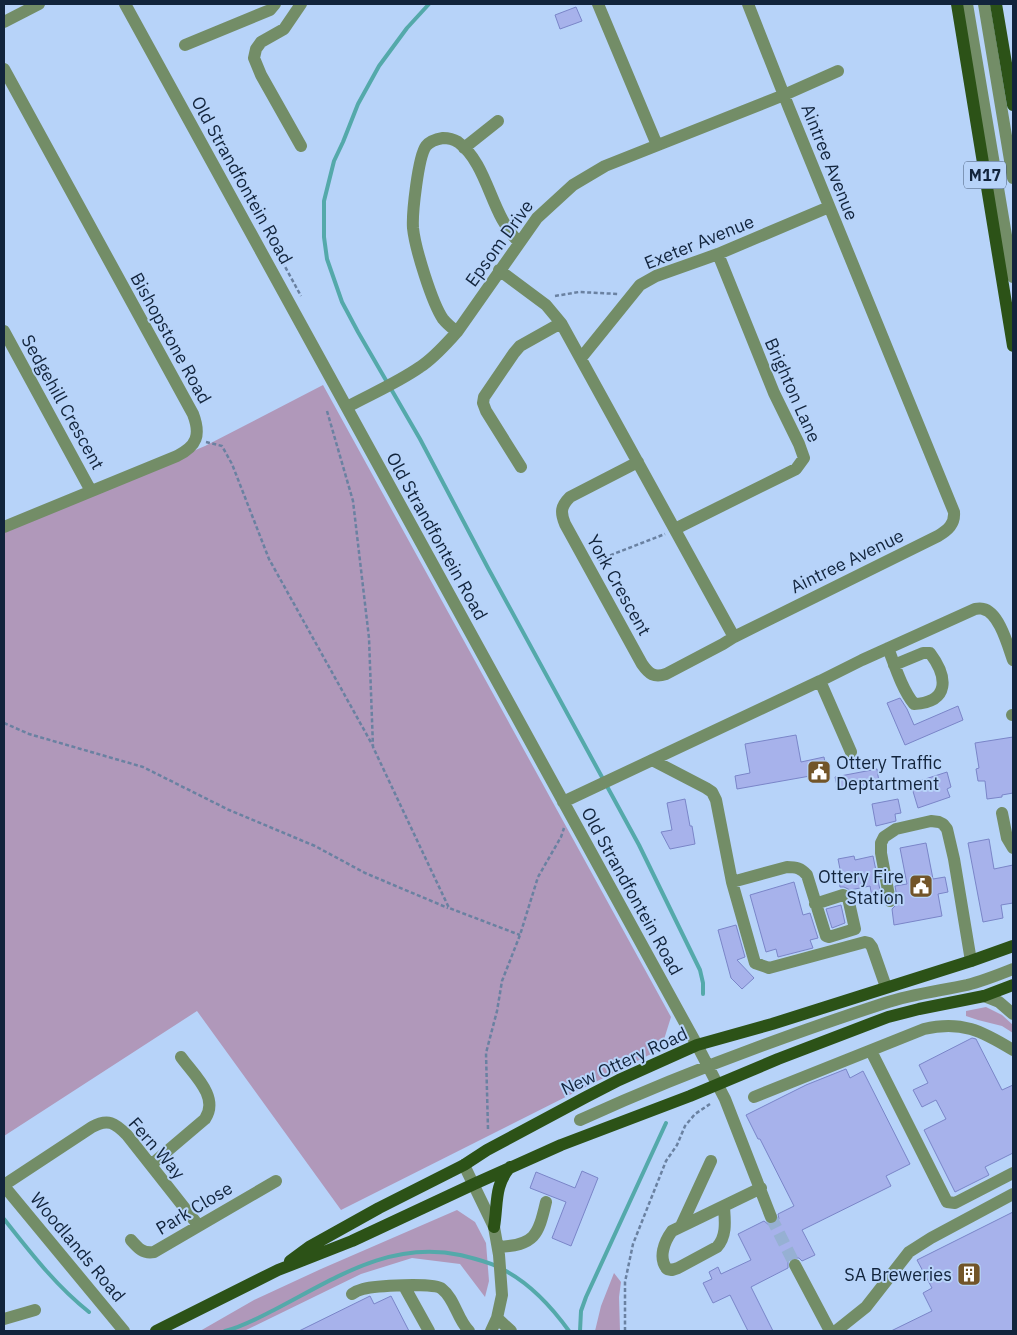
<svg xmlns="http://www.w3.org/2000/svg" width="1017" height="1335" font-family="'IBM Plex Sans',sans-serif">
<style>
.green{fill:#b098ba}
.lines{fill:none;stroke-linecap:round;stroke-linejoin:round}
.stream{stroke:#54a9aa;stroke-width:4}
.building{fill:#a7b2eb;stroke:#7a85c8}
.minor-tunnel{stroke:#96b0d3;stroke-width:12;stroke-dasharray:12 6;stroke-linecap:butt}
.path{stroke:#6a81a1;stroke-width:2.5;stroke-dasharray:4 2.5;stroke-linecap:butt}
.minor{stroke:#738d67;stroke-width:12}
.major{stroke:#2c5217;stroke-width:12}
.labels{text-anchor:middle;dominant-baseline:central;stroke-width:4;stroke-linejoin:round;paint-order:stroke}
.shield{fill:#b7d3f9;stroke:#445875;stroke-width:1}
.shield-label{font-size:16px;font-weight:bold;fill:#12243c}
.street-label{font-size:18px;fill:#12243c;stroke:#b7d3f9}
.poi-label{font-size:18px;fill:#12243c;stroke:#b7d3f9;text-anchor:end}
</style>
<rect width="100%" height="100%" fill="#b7d3f9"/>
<path class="green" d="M323 385 671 1017 661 1049 341 1210 197 1011 4 1136V531L205 446Z
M986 1007 1002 1015 1013 1025V1033L1002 1026 978 1020 966 1016V1011Z
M457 1210 475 1222 486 1243 489 1281 485 1297 460 1264 412 1258 361 1274 244 1331H200L254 1300 321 1269Z
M614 1273 621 1282 619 1297 620 1331H595L601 1306Z"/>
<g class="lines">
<path class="stream" d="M429 4 407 28 379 66 358 104 343 142 334 161 324 201V237L327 259 342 302 358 332 420 439 488 568 639 845 700 970 703 983V994
M4 1219C30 1252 56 1286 89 1312
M502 1269C530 1283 551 1306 569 1331
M225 1331C242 1327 258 1318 274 1310 334 1279 390 1240 460 1255 472 1258 485 1261 496 1266
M580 1331 581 1311 586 1297 666 1123"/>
</g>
<path class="building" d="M576 7 582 21 560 29 555 15Z
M900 698 907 709 914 725 958 706 963 720 905 745 887 703Z
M796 735 801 762 824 757 827 773 737 789 735 776 750 773 745 744Z
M1013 737V793L1002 795V797L987 799 985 781H978L976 769 979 768 975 743Z
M877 769 879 782 838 790 835 777Z
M947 772 951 787 947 789 950 797 918 808 912 788 915 787 913 783Z
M685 799 690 826H692L695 844 670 849 661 832 672 830 667 803Z
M898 799 901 813 895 814 896 821 876 826 872 804Z
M989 839 994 869 1013 865V903L1001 905 1003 918 983 922 968 843Z
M926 843 933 879 945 877 948 892 938 894 942 916 894 925 892 909 898 903 895 886 907 884 900 848Z
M854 856 855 860 873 856 881 895 872 897 870 886 850 890 844 887H840L839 880 842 879 838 859Z
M794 882 803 915 810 913 818 938 810 940 813 948 778 957 776 949 766 952 750 895Z
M841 905 845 923 832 928 826 909Z
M736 925 745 957 737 960 754 978 742 989 731 978 718 930Z
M972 1038 976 1039 1002 1090 1013 1085V1153L985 1167 989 1175 955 1192 924 1130 946 1119 936 1100 922 1107 913 1090 928 1083 919 1065Z
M846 1069 850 1078 863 1071 910 1164 886 1176 891 1186 802 1230 815 1255 802 1261 799 1258H792L788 1261V1268L751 1287 773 1331H748L730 1295 713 1303 703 1283 712 1279 709 1272 718 1267 721 1274 751 1260 738 1234 764 1221 769 1225 774 1224 779 1219 778 1214 794 1206 760 1139H758L746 1115 806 1085Z
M582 1171 598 1178 571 1246 552 1238 566 1202 530 1188 536 1172 575 1188Z
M1013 1212V1331H891L932 1311 923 1293 932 1288 917 1260Z
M370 1296 374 1304 391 1296 409 1331H299Z"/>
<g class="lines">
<path class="minor-tunnel" d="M771 1217 795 1265"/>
<path class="path" d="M276 250 301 296
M555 296 579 292 619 294
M327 411 353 501 369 638 373 747 449 908 520 935
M206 442 222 446 232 464 269 559 373 746
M598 560 665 534
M4 723 29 734 143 767 229 810 315 846 365 873 448 908
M488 1129 486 1053 497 1011 502 981 520 935 538 877 561 837 564 828
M625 1331V1282L633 1244 666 1161 677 1145 685 1126 695 1114 710 1104"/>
<path class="minor" d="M125 4 697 1045 725 1099 771 1217
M598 4 657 145
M967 4 1013 277
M984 4 1013 178
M4 22 39 4
M185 45 270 10 275 4
M4 69 193 414C201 435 197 446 177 456L4 527
M301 146 261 75 254 58 256 49 261 42 284 29 301 4
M464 148 498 121
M499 270 546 305 561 323 734 637
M4 331 91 491
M457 332C452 328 447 324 443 319 432 303 415 248 413 228 412 214 418 157 426 146 430 141 437 139 443 138 448 138 453 139 458 142 489 165 490 215 519 242
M581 358 640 285 656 276 718 254 829 207
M347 407C371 394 397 383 420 367 434 358 445 345 457 332L537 218 573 185 605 166 784 95 838 71
M638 462 570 497C561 506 560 512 565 524L642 664C649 674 654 678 666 674L723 644 734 637 938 536C948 530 955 524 954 512L789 108 748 4
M521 467 486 411 483 403 484 397 514 353 520 346 561 323
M675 529 796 469 804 458 799 444 774 393 718 254
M888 648C895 666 902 689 914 704 950 702 948 677 930 653H923L894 665
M820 681 851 752
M1012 715H1013
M652 760 706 788 712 792 716 800 732 882 755 963 769 968 865 942 869 943 872 947 886 987
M563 802 820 681 862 660 975 609C975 609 982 608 983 609 999 612 1008 646 1013 660
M1002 813 1007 838 1013 848
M732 882 787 867C796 867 801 868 807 875L826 936
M890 901 881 853V843L884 837 896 829 931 821 939 822 943 824 947 829 954 859 971 961
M815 904 843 895 848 898 855 929 829 937 826 936
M984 996 999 1002 1013 1014
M871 1051 947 1202 955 1203 1013 1173
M754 1097 924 1029C961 1020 982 1031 1013 1050
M580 1120C679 1075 781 1037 885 1003 912 994 939 991 967 985 983 981 998 975 1013 969
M152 1164 205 1119C220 1097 193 1074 181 1057
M464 1165 494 1227 499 1255 502 1295 497 1318 491 1331
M4 1185 92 1127C108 1118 115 1123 127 1135L198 1225
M4 1186 124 1331
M724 1207C725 1221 727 1236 717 1247L678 1268 672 1270 667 1269C658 1258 664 1242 672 1231L761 1188
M681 1226 711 1161
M131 1240C138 1248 143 1254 154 1252L276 1181
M498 1247C535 1245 538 1236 546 1202
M795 1265 830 1331
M404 1286 429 1331
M352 1294C355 1292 359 1290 363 1289 374 1286 434 1282 442 1289 455 1299 457 1319 469 1331
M497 1318 511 1331
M4 1319 35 1310
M836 1331 866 1307 909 1252 931 1238 1013 1194"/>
<path class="major" d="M957 4 1013 346
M996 4 1013 105
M494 1227C498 1203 494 1186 510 1167
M290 1261 309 1247 379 1208 464 1165 487 1150 586 1097 619 1080 697 1045 772 1024 971 961 1013 946
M156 1331 278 1270 352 1241 474 1184 561 1145 690 1096 778 1059 888 1017 919 1009 984 996 1013 985"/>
</g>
<defs>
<g id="civic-square" transform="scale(1.25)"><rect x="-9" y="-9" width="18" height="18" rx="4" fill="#725529" stroke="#b7d3f9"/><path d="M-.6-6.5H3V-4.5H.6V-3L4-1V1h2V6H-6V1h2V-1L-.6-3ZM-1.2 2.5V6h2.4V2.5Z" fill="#fff"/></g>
<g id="building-square" transform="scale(1.25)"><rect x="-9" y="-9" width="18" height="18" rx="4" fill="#725529" stroke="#b7d3f9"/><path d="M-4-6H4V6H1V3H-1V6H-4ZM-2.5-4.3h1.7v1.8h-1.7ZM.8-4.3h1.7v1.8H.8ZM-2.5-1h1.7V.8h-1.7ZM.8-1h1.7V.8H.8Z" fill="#fff"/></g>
</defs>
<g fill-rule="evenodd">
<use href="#civic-square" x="819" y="772"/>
<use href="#civic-square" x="921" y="886"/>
<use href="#building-square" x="969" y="1274"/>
</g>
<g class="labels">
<rect class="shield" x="964" y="161.5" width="42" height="27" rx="4"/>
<g class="shield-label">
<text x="985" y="175">M17</text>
</g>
<g class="street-label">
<text transform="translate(830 162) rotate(68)">Aintree Avenue</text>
<text transform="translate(242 180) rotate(61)">Old Strandfontein Road</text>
<text transform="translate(699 242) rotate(-22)">Exeter Avenue</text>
<text transform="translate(499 243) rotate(-54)">Epsom Drive</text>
<text transform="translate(171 338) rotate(61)">Bishopstone Road</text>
<text transform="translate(793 390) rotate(66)">Brighton Lane</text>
<text transform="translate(63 402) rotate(61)">Sedgehill Crescent</text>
<text transform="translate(437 536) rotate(61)">Old Strandfontein Road</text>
<text transform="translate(847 561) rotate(-26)">Aintree Avenue</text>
<text transform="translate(619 585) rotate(61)">York Crescent</text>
<text transform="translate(632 891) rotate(61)">Old Strandfontein Road</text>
<text transform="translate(624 1061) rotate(-25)">New Ottery Road</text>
<text transform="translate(157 1148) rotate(49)">Fern Way</text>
<text transform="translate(194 1208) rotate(-31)">Park Close</text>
<text transform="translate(78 1247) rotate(50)">Woodlands Road</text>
</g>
<g class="poi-label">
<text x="836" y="762" text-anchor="start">Ottery Traffic<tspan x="836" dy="21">Deptartment</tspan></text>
<text x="904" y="876">Ottery Fire<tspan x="904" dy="21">Station</tspan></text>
<text x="952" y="1274">SA Breweries</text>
</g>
</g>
<rect width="1017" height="1335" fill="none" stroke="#12243c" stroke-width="10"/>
</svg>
